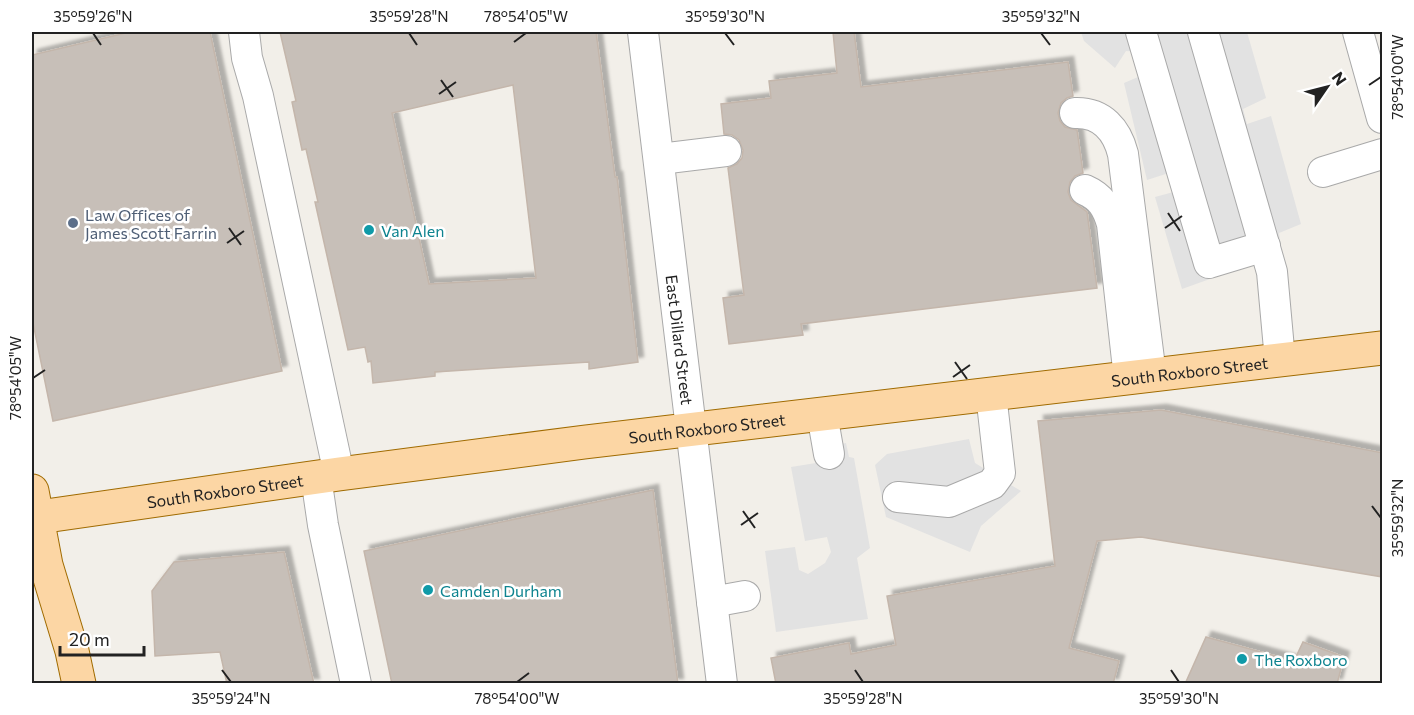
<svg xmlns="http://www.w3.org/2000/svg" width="1414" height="715" font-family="Commissioner,sans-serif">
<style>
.parking{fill:#e2e2e2}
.building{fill:#c7bfb8;stroke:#c4b6ab;stroke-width:1.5;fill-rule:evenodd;filter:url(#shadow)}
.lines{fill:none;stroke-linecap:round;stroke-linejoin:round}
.minor-casing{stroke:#a9a9a9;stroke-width:32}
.major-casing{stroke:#a06b00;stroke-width:35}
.minor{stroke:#fff;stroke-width:30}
.major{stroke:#fcd6a4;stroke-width:33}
.ticks{fill:none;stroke:#222;stroke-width:2}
.service-dot{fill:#5c6f8a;stroke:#fff;stroke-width:2}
.culture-dot{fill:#0f9aa8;stroke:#fff;stroke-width:2}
.labels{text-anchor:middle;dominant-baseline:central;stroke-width:5;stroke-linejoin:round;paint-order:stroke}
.service-label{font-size:16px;fill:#4e5e75;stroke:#fff;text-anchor:start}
.culture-label{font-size:16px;fill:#0d838f;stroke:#fff;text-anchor:start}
.street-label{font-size:16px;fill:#222;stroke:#fff}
.neatline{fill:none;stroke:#222;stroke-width:2}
.ticks-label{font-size:15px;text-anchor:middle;fill:#222}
</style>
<defs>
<filter id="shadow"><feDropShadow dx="5.5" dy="-5.5" stdDeviation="1.5" flood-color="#0004"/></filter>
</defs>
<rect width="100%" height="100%" fill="#f2efe9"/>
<path class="parking" d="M1081 32H1247L1266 98 1243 109 1247 124 1271 116 1301 224 1279 233 1290 306 1260 261 1182 289 1155 197 1181 190 1175 171 1147 180 1124 83 1145 74 1137 52 1126 51 1115 68 1084 41Z
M969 439 975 463 1021 491 981 526 970 552 886 517 875 465 887 454Z
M846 443 849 457 854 458 870 548 857 558 868 619 776 632 765 551 795 547 799 570 808 574 825 563 831 552 827 537 805 541 791 467 816 463 813 449Z"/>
<path class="building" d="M130 32H210L282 371 53 421 32 318V55Z
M280 32H596L615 177H617L638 362 589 369V362L435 372V376L373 383 371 361 368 362 365 347 348 350 315 202H318L306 149 302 150 292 102 296 101ZM513 85 536 278 429 284 392 113Z
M833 32H854L861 87 1068 62 1073 96 1067 98 1061 103 1058 113 1060 121 1065 127 1077 130 1083 173 1075 176 1070 182 1068 192 1071 200 1087 212 1097 288 801 324 803 335 729 344 723 298 744 295 728 168 737 164 742 158 743 150 739 140 732 135 724 134 721 104 771 98 769 81 837 73Z
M1161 410 1383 453V577L1141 537 1097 541 1069 648 1119 661 1113 684H776L771 658 849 643 851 654 896 645 887 596 1055 566 1038 421Z
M653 490 678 684H392L364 551Z
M284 552 314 684H227L220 652 155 656 152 591 174 562Z
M1206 637 1294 661 1303 642 1344 657 1337 684H1185Z"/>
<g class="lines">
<g class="minor-casing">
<g id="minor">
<path d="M244 32 247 58 258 96 339 474"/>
<path id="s1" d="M643 32 722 684"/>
<path d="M1141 32 1209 263 1265 246"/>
<path d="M1203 32 1272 272 1280 360"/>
<path d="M1358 32 1382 118"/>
<path d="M1075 113C1102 112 1117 130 1123 154L1151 375"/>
<path d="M660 159 726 151"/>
<path d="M1323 172 1382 154"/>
<path d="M1085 190C1101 197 1107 207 1112 224L1129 378"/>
<path d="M822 414 829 454"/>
<path d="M316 477 323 525 356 684"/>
<path d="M898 497 949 502 992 484 1000 473 991 394"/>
<path d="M712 602 745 596"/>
</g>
</g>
<g class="major-casing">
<g id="major">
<path d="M32 491 46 565 72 651 79 684"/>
<path id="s2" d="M32 518 339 474 585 442 1382 348"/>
</g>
</g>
<use href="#minor" class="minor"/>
<use href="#major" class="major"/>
</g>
<path class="ticks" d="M93 33 101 45M409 33 417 45M725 33 734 45M1041 33 1050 45M514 42 526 33M441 80 453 97M1369 85 1381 77M439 94 456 82M1168 213 1180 231M229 228 241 245M1165 228 1182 216M227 243 244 231M955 362 967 379M953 377 970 365M33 378 45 370M1372 506 1381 518M743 511 755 528M741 525 758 513M222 670 231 682M855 670 863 682M1171 670 1179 682M517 682 529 673"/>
<circle class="service-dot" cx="73" cy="223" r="6"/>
<g class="culture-dot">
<circle cx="369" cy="230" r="6"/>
<circle cx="428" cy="590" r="6"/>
<circle cx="1242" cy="659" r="6"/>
</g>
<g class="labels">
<g class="service-label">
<text x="85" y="214">Law Offices of<tspan x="85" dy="18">James Scott Farrin</tspan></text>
</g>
<g class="culture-label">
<text x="381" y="230">Van Alen</text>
<text x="440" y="590">Camden Durham</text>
<text x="1254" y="659">The Roxboro</text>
</g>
<g class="street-label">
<text stroke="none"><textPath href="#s1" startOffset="310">East Dillard Street</textPath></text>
<text stroke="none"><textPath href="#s2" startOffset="1167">South Roxboro Street</textPath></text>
<text stroke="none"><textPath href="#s2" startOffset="681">South Roxboro Street</textPath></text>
<text stroke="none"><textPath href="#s2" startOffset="195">South Roxboro Street</textPath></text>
</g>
</g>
<rect width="1414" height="715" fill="none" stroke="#ffffff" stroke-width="66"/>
<g transform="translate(1327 87) rotate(55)" stroke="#ffffff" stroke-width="4.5" paint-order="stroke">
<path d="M0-4.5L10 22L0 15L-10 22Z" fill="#222222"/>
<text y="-9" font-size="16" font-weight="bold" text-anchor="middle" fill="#222222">N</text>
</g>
<path d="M60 646v9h84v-9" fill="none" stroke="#222222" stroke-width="3"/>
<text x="69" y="646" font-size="18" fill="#222222" stroke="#ffffff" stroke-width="4.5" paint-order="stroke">20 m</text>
<rect x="33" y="33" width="1348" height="649" class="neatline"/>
<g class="ticks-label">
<text x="93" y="22">35°59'26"N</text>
<text x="409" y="22">35°59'28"N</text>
<text x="526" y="22">78°54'05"W</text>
<text x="725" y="22">35°59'30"N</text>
<text x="1041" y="22">35°59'32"N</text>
<text transform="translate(1398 77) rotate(-90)" y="5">78°54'00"W</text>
<text transform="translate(16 378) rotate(-90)" y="5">78°54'05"W</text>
<text transform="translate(1398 518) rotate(-90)" y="5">35°59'32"N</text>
<text x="231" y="704">35°59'24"N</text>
<text x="517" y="704">78°54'00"W</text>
<text x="863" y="704">35°59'28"N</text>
<text x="1179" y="704">35°59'30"N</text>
</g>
</svg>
